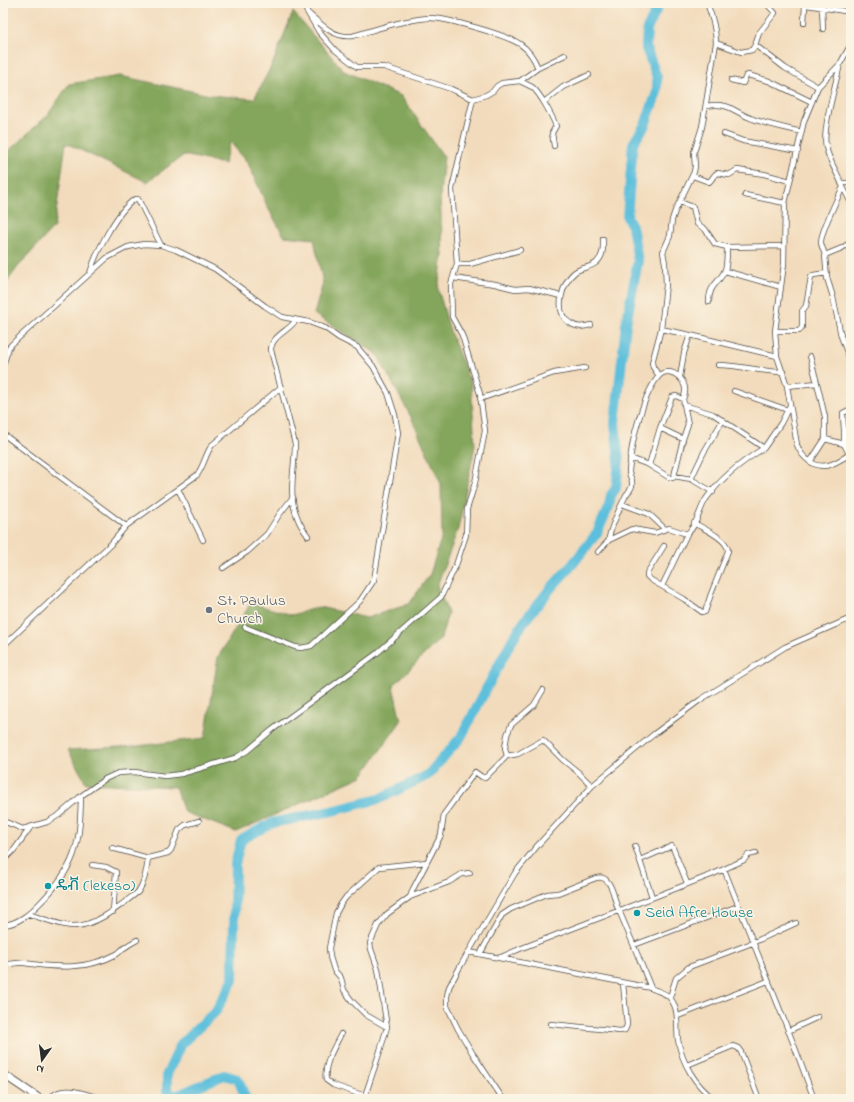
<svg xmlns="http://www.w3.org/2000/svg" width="854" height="1102" font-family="'Indie Flower','Noto Sans Ethiopic',sans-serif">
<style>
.forest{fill:#84a65b;stroke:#586843}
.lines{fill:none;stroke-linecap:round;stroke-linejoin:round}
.river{stroke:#5dbfdb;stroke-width:10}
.street-casing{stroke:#494541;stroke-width:6}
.primary-casing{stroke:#494541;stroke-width:9}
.street{stroke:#fff;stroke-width:4.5}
.primary{stroke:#fff;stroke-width:7}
.worship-dot{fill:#6b7280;stroke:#fcf5e5;stroke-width:1.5}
.culture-dot{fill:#0f9aa8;stroke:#fcf5e5;stroke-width:1.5}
.labels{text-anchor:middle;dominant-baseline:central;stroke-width:3;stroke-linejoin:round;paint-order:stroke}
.worship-label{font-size:16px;fill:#5b616d;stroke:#fcf5e5;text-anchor:start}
.culture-label{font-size:16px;fill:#0d838f;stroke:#fcf5e5;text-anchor:start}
</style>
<rect width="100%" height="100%" fill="#fcf5e5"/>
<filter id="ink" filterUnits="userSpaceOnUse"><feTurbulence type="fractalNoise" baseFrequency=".025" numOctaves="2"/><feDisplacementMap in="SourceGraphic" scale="8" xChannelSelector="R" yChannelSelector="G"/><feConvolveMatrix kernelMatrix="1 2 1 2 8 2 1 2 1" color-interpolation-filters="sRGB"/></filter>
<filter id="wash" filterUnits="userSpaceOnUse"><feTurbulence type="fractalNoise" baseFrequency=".012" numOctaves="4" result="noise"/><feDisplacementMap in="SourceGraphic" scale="16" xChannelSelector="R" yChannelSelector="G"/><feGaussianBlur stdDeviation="0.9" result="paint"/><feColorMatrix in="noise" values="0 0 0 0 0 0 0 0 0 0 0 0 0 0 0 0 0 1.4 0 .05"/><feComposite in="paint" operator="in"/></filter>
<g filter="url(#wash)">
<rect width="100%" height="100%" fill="#f2dbbc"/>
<path class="forest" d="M293 12 344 71 401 96 444 157 440 196 443 255 438 289 451 334 471 384 475 446 458 529 437 586 448 613 441 638 393 686 401 721 362 776 236 832 184 812 175 787 86 783 68 750 137 746 205 738 218 657 251 603 292 615 319 607 367 618 409 604 430 574 442 536 441 484 411 417 376 353 314 314 323 283 314 239 284 236 268 208 248 163 230 142 224 164 184 155 147 182 66 143 54 227 17 268 3 288V156L47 116 69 84 120 76 210 95 254 99 273 63Z"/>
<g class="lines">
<path class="river" d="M246 1099 238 1079 224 1075 176 1096 167 1092V1074L181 1044 216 1011 233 980 235 864 241 840 272 823 332 811 379 799 428 775 461 737 512 640 526 619 551 588 572 565 597 533 609 506 611 495 616 488 619 461 615 423 626 324 638 261 632 226 627 217 633 144 645 125 657 92V77L646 48 647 29 660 3"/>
</g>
</g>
<g filter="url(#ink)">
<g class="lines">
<g class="street-casing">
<path id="street" d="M302 3 319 32 335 50 357 67H384L451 89 473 99 486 95 493 91 497 86 502 83 520 81 538 68C534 58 529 50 520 44 506 35 444 17 428 18 403 20 377 29 353 36 334 38 323 26 309 14
M707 3C712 16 716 28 716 43L702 127 694 152 695 166 694 172 675 211 672 220 670 236 663 252 665 263 666 285 661 329 690 335 777 356
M766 3 775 13 759 33 755 45 785 68 818 87
M822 7 823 29
M804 23 805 5H807L851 12
M716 43 741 52 752 50 755 45
M538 68 565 55
M731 80 743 83 746 76 748 75 769 81 812 102
M520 81C524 83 528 85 532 87 540 93 552 116 556 126L552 133 554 146
M544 102 563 87 589 75
M706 106C732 102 732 112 753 119 769 125 786 128 802 132
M724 134 743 141 798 151
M693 176 709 182C713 179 713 175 717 173L729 175 737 170 764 174 790 181
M841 183H851
M843 187 851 203
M745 195 785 203
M680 202 693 207 697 224 705 229 715 244 727 247
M851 242 842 248 825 255 827 278 833 297 841 336 851 363
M825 255C824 252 822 247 821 243 820 234 838 197 843 187 838 174 829 161 826 147 822 129 836 84 840 64
M457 264H470L520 250
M725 271 781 287
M90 273C96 252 117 211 135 199H138L161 245
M453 278 495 284 515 289 529 288 561 296
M709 302C709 284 719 284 725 270 727 264 727 254 727 247L783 246
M296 320C289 331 271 336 271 350L295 444C295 468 287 496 298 519 300 525 304 530 308 536
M591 325C583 327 577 328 570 323 553 313 562 282 575 272 582 267 591 268 597 262 604 255 603 248 603 239
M775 331H799L802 327V311L806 306 811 277 813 275 827 273
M810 356 817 383
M3 365 9 347 14 342 107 258 128 247 144 244 161 245 176 250 215 269 265 306 282 317 309 322 325 328 339 338 357 347 373 366 388 393 395 415 398 433 374 580 360 601 311 646 301 648 295 647 245 627
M718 365C740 365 761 372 783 372
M659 376 653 367 652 363 661 329
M680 377 684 353 690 335
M787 386 817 383 825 417V439L844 444
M734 391 788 410
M480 399 554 373 585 368
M684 405 713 414 764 448 781 423 789 407
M660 428 672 397 676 396 683 399 688 424 683 439 674 476
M851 428 844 431V444L851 458
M844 431 843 413 851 409
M3 434 126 526
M849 455C843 458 836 463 829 465 815 469 802 458 797 445L787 386 777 356 775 331 784 264 785 203 804 121 818 87 840 64 851 44
M630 458 649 465 670 478H673L674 476 691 479 713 492
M810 462 825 439
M649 465 660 428 683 439
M691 479 704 452 723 420
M178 489 203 540
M622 504 649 514 665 529
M609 540C608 533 622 503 626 495 628 492 632 489 632 485 633 480 630 477 629 473 629 470 629 467 630 464 631 442 644 391 660 375 670 365 692 381 683 399
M664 546 647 573V576L651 580 684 599 702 612H705L711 594 728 551C728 539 704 529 694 523
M598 552 609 540 632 529 655 533 669 528 687 534C697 526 699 510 706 499 720 479 743 461 764 448
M223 568 247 552 267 534 279 515 293 497
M662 586 687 534
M3 646 111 544 126 526 197 475C204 466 205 455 212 445L281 387
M507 756 505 748 507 735 511 725 534 705 543 690
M3 821 23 829 47 822 59 815 81 796 105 779 118 773 134 772 165 776 181 774 235 758 247 751 272 730 376 654 441 597 456 565 466 535 467 509 475 483 485 431 480 394 462 335 452 317 451 284 457 264 452 189 473 99
M635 846 652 897
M112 848 148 858
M640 860 672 846 673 848 687 883
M3 861 14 850 30 828
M92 865 106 867 116 872 113 912
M724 869 794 1045 814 1099
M410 897 413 889 441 835 444 814 475 772 482 777 485 778 507 756 518 754 543 740 563 760 578 772 592 786
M29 914C40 918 62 926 74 926 97 926 121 905 138 892 145 882 147 869 148 858L168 853 171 850 179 830 185 825 199 821
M3 925C18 924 29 914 39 904 76 867 80 846 81 796
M634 945 738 906
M469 952 651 988C656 991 667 993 670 998 680 1010 676 1025 678 1040 682 1063 695 1085 714 1099
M480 954 502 915 511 909 547 894 558 893 596 878C600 877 604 877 607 881 613 887 614 898 617 906 629 933 640 961 651 988
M499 958 522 948 711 875 744 860 748 855 756 853
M3 964C10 965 17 962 24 963 57 968 87 970 117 954 120 952 121 950 124 948 128 945 133 942 137 940
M670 997 676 978 689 967 752 943 796 923
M678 1016 768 981
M551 1024 620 1031 625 1030 627 1025 623 983
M387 1027 366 1015 352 1001 344 990 341 978 334 970 330 957 329 948 336 913 341 904 346 897 379 867 427 862
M788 1031 818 1017
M341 1034C334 1048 323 1065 326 1080L333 1085 365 1096
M687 1065 733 1046 738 1048 741 1052 759 1099
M49 1099C62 1083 85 1094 102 1099
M364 1099 380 1051 387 1027 378 969 371 949 370 943 378 925 387 914 410 897 449 882 462 874 470 873
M503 1099 473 1054 458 1029 447 1006V996L449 987 461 965 515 873 538 845 592 786 654 734 700 700 785 647 851 618"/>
</g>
<g class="primary-casing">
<path id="primary" d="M3 1074 40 1099"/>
</g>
<use href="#street" class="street"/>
<use href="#primary" class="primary"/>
</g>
</g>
<circle class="worship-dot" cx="209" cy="610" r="4"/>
<g class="culture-dot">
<circle cx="48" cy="886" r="4"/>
<circle cx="637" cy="913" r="4"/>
</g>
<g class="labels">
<g class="worship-label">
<text x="217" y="601">St. Paulus<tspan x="217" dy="18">Church</tspan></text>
</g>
<g class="culture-label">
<text x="56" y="886">ዴቭ (lekeso)</text>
<text x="645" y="913">Seid Afre House</text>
</g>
</g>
<rect width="854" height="1102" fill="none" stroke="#fcf5e5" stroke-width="16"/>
<g transform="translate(42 1060) rotate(194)" stroke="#fcf5e5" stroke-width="3" paint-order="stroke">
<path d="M0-3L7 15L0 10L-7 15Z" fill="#2b2b2b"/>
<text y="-6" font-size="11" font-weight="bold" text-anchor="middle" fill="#2b2b2b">N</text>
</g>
</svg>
